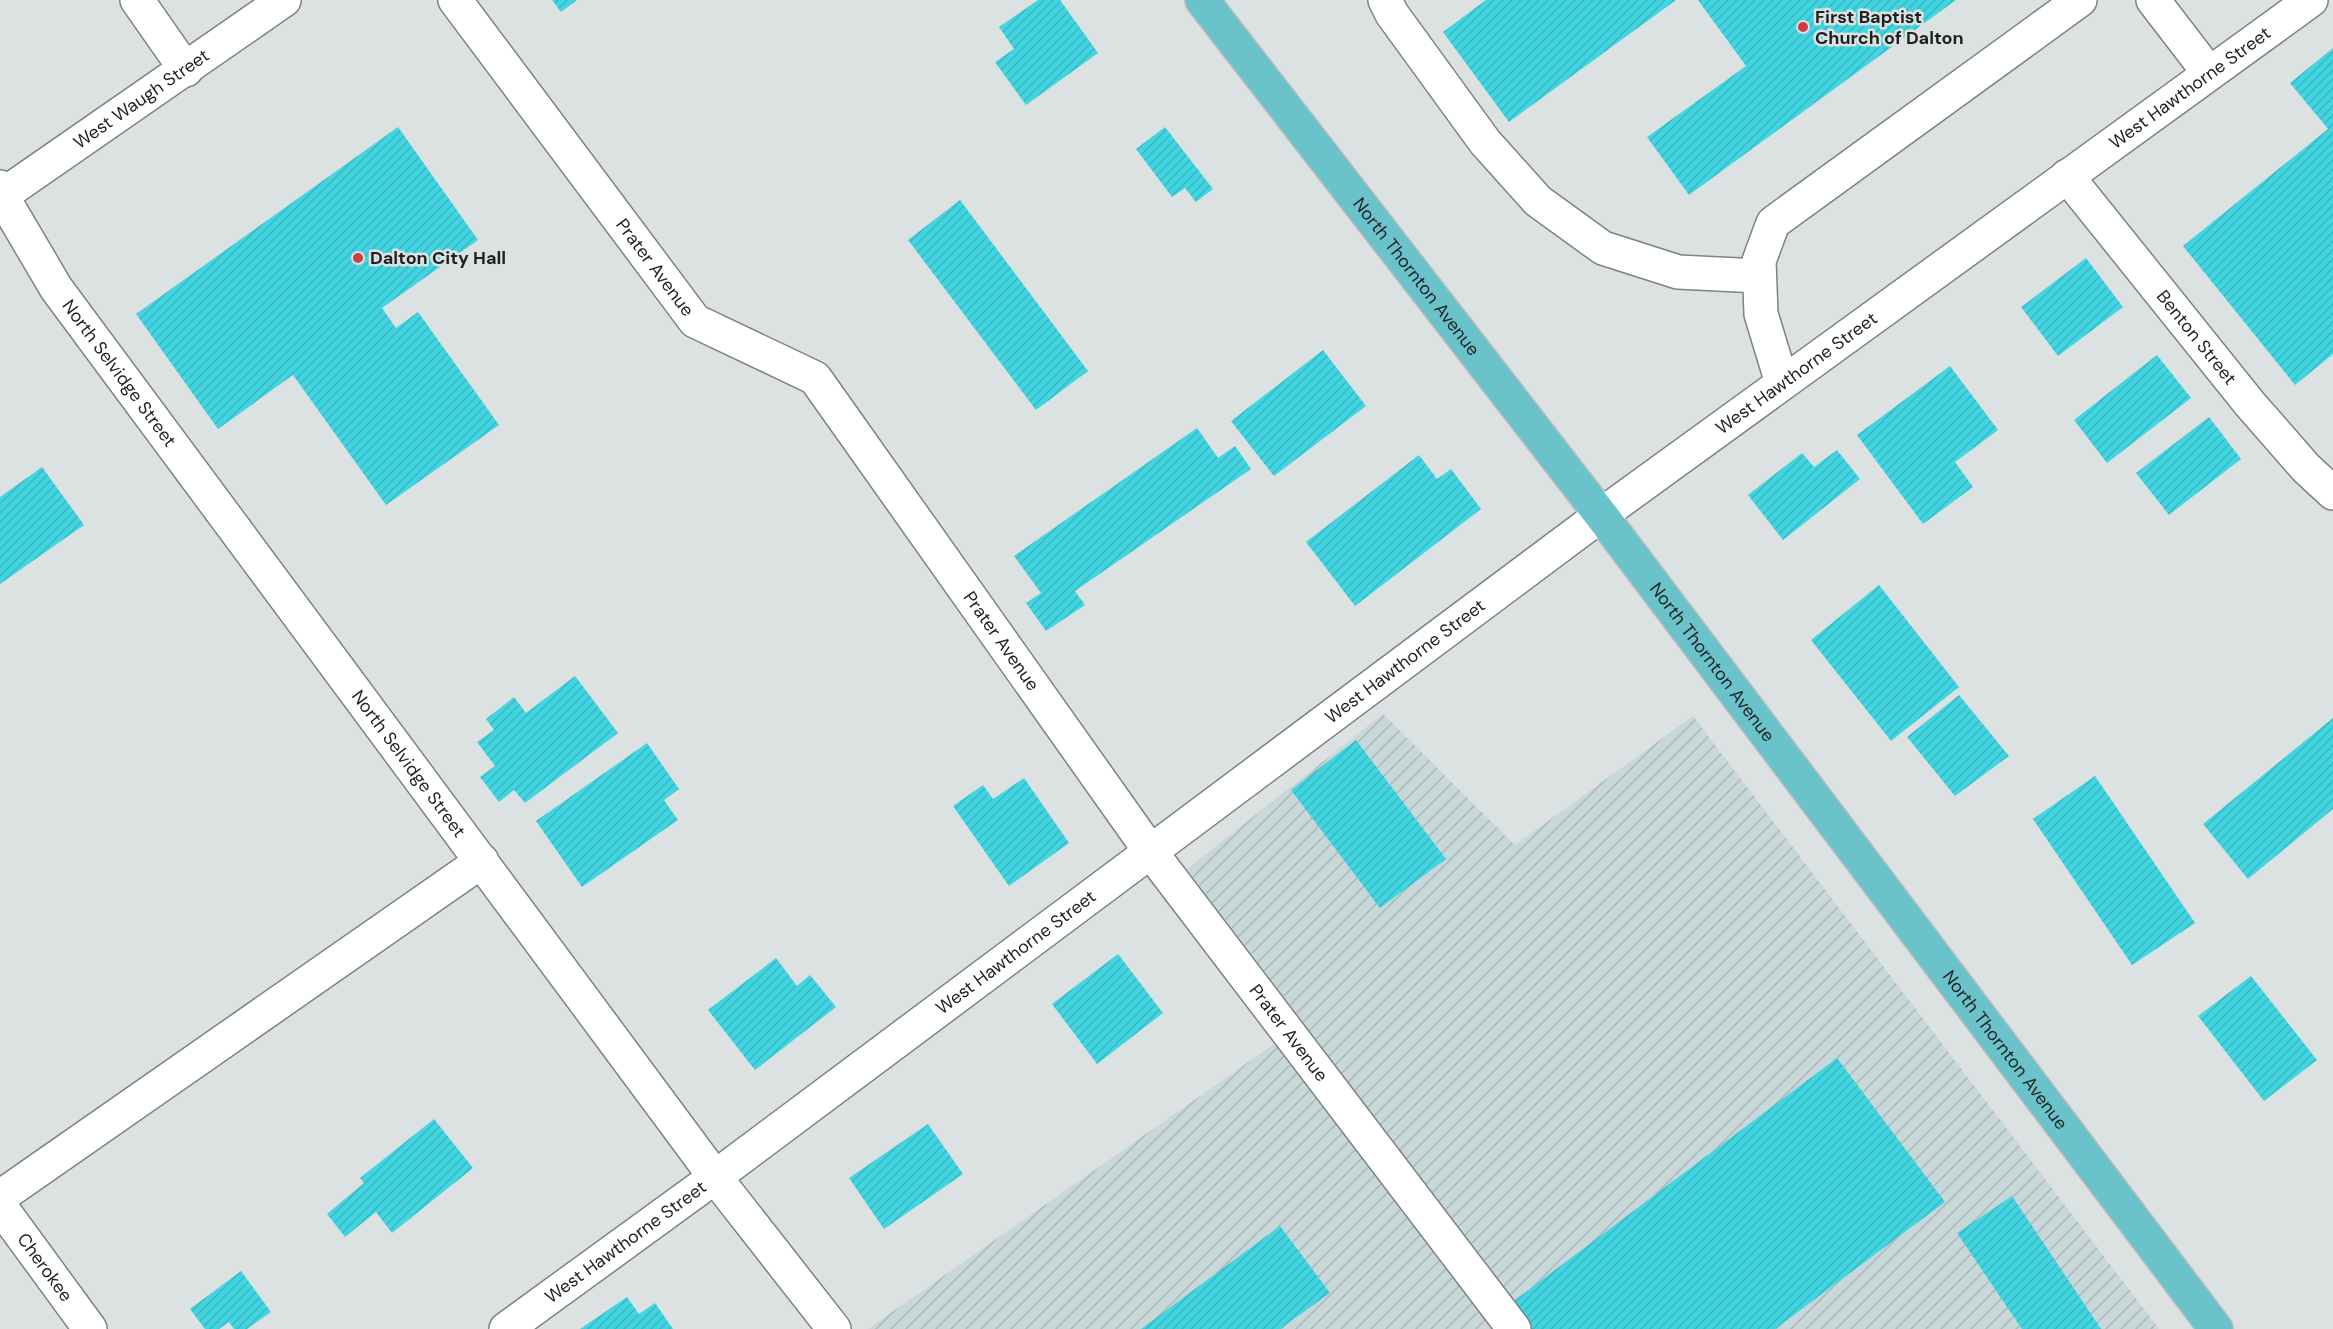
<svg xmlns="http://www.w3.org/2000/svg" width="2333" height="1329" font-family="'DM Sans',sans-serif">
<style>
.industrial{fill:url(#industrial-furrows)}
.building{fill:url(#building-hatch)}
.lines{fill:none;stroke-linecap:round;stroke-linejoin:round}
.minor-casing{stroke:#7d8283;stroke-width:36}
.major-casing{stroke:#bcbcbc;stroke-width:36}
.minor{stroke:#fff;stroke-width:33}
.major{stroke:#6ac3ca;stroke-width:33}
.poi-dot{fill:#ce3f43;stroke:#dce2e2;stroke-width:2}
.labels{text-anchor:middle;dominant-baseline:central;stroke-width:5;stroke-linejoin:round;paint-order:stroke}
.poi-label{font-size:18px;font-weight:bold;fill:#1f2121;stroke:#dce2e2;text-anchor:start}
.street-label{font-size:18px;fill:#1f2121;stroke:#dce2e2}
</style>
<defs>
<pattern id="industrial-furrows" width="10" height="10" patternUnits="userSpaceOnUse" patternTransform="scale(1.5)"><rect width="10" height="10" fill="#c8d7d8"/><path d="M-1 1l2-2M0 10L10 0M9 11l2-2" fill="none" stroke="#abb8b9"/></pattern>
<pattern id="building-hatch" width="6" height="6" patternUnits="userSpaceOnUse" patternTransform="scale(1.5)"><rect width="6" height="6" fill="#41d5e1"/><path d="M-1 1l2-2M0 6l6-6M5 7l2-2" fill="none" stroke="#39b7c1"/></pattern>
</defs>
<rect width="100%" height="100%" fill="#dce2e2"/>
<path class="industrial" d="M1383 714 1515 845 1693 716 2159 1329H868L1304 1023 1187 869Z"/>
<path class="building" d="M552 0H577L561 12Z
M1038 0H1060L1098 53 1026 105 995 62 1014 49 999 27Z
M1486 0H1676L1509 122 1443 32Z
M1698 0H1956L1689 195 1647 137 1746 66Z
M2333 48V354L2295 385 2183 246 2328 129 2290 83Z
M398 127 478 240 382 308 396 328 418 312 499 425 386 505 293 375 218 429 136 314Z
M1165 127 1213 189 1196 202 1185 188 1172 197 1136 149Z
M960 200 1088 371 1036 410 908 240Z
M2086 258 2123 307 2058 356 2021 307Z
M1323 350 1366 406 1274 476 1231 421Z
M2157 355 2191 398 2107 463 2074 420Z
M1950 366 1998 430 1955 462 1973 487 1923 524 1857 435Z
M2209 417 2241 459 2169 515 2136 473Z
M1197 428 1218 458 1235 446 1251 469 1075 591 1085 605 1046 631 1026 603 1041 593 1014 556Z
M1837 450 1860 479 1783 540 1748 495 1802 453 1814 467Z
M1419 455 1437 479 1451 469 1481 509 1355 606 1306 542Z
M42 467 84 525 0 584V497Z
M1879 585 1959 687 1891 741 1811 640Z
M575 676 618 733 525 803 514 790 499 802 480 777 495 766 477 742 494 730 486 719 514 697 526 713Z
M1959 695 2009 756 1955 796 1907 737Z
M2333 718V809L2248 879 2203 824Z
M1356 740 1446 859 1380 908 1291 790Z
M647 743 679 789 664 800 678 820 582 887 536 821Z
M2095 776 2195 923 2132 965 2033 819Z
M1024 778 1069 843 1009 886 953 806 983 785 993 799Z
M1118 954 1163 1013 1097 1064 1052 1004Z
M776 958 797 986 810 975 836 1007 755 1070 708 1010Z
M2251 976 2317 1060 2264 1101 2198 1016Z
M1837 1058 1945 1202 1775 1329H1518L1503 1309Z
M434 1119 473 1168 392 1233 376 1212 345 1237 327 1214 364 1183 360 1178Z
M928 1124 963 1174 884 1229 849 1178Z
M2012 1196 2101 1329H2022L1957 1233Z
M1280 1226 1330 1293 1280 1329H1141Z
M241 1271 271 1312 247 1329H234L229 1322 219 1329H205L190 1309Z
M627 1297 639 1314 655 1303 673 1329H580Z"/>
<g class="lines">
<g class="minor-casing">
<g id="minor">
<path d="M137 0 186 70"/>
<path id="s1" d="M455 0 695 321 815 378 1150 851 1514 1329"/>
<path d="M1385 0 1392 14 1485 142 1538 201 1603 248 1678 272 1759 276"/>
<path d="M2153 0 2209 73"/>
<path id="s2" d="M2067 176 2250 404 2306 468 2333 493"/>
<path id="s3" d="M0 187 2 196 56 288 715 1177 834 1329"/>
<path id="s4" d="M0 197 284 0"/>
<path d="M1782 383 1761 314 1759 261 1773 223 2080 0"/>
<path d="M0 1197 482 861"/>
<path id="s5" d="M0 1206 90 1329"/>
<path id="s6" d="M506 1329 715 1177 1601 515 2311 0"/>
</g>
</g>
<g class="major-casing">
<g id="major">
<path id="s7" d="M1202 0 1601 515 2216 1329"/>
</g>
</g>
<use href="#minor" class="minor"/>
<use href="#major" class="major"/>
</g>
<g class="poi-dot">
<circle cx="1803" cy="27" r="6"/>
<circle cx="358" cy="258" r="6"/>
</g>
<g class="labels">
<g class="poi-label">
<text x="1815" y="17">First Baptist<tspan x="1815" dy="21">Church of Dalton</tspan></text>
<text x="370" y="258">Dalton City Hall</text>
</g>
<g class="street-label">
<text stroke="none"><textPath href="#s6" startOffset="2092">West Hawthorne Street</textPath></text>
<text stroke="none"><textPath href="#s4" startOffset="172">West Waugh Street</textPath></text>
<text stroke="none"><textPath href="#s1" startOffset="334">Prater Avenue</textPath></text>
<text stroke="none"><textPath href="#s7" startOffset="350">North Thornton Avenue</textPath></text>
<text stroke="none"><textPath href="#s2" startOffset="207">Benton Street</textPath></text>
<text stroke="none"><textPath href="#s6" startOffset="1606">West Hawthorne Street</textPath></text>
<text stroke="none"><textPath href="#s3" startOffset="222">North Selvidge Street</textPath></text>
<text stroke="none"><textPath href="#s1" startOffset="856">Prater Avenue</textPath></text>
<text stroke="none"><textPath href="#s6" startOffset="1120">West Hawthorne Street</textPath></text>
<text stroke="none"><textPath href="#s7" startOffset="836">North Thornton Avenue</textPath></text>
<text stroke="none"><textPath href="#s3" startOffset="708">North Selvidge Street</textPath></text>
<text stroke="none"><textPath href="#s6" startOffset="634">West Hawthorne Street</textPath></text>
<text stroke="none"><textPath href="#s1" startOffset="1342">Prater Avenue</textPath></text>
<text stroke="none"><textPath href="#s7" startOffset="1322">North Thornton Avenue</textPath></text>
<text stroke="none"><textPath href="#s6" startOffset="148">West Hawthorne Street</textPath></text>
<text stroke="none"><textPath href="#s5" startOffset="76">Cherokee</textPath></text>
</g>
</g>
</svg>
